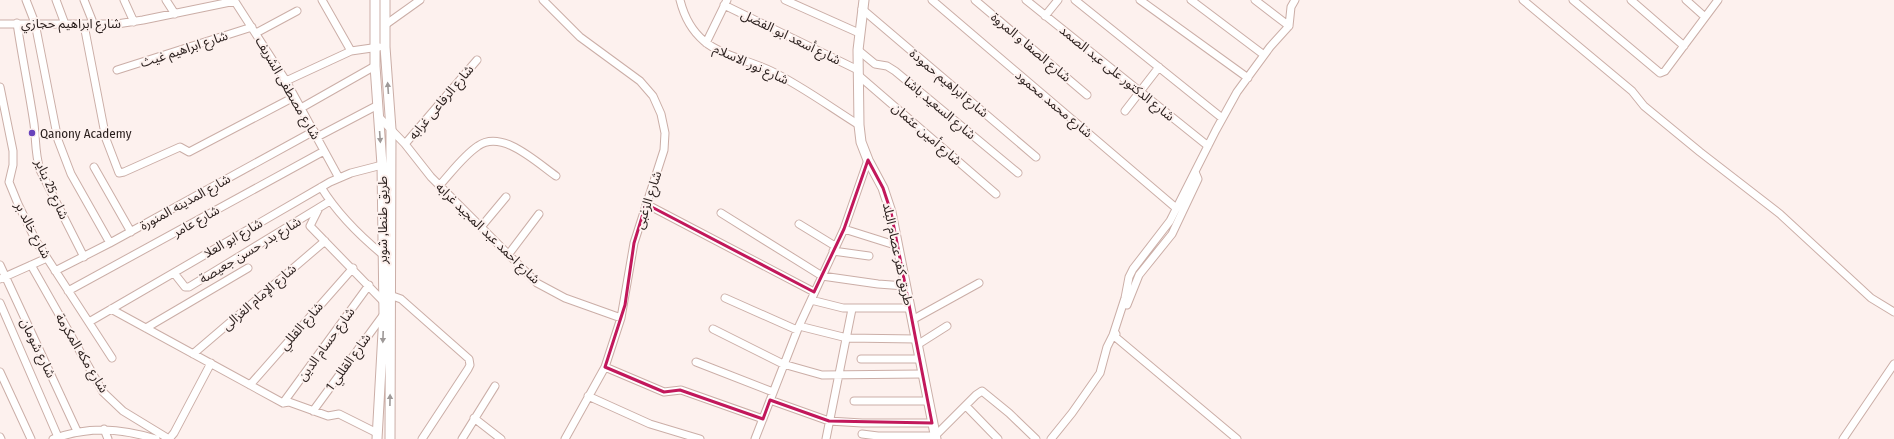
<svg xmlns="http://www.w3.org/2000/svg" width="1894" height="439" font-family="'Fira Sans Condensed','Noto Sans Arabic',sans-serif">
<style>
.lines{fill:none;stroke-linecap:round;stroke-linejoin:round}
.minor-casing{stroke:#cbaea7;stroke-width:9}
.tertiary-casing{stroke:#cbaea7;stroke-width:11}
.minor{stroke:#fff;stroke-width:7}
.tertiary{stroke:#fff;stroke-width:9}
.oneway{fill:#9e9998}
.marked{fill:none;stroke:#c2185b;stroke-width:3;stroke-linejoin:round}
.poi-dot{fill:#6843bb;stroke:#fdf1ee;stroke-width:1.5}
.labels{text-anchor:middle;dominant-baseline:central;stroke-width:4;stroke-linejoin:round;paint-order:stroke}
.street-label{font-size:13px;fill:#281d1b;stroke:#fdf1ee}
.poi-label{font-size:13px;fill:#281d1b;stroke:#fdf1ee;text-anchor:start}
</style>
<rect width="100%" height="100%" fill="#fdf1ee"/>
<g class="lines">
<g class="minor-casing">
<path id="minor" d="M26 0 35 23 58 140 71 174 110 243
M56 0 65 24
M84 0 94 25
M124 0 134 22
M166 0 175 14
M234 0 286 81 339 178
M322 0 351 51
M543 0 580 37 640 81 653 96 661 114 665 133 664 150 634 243 621 318 605 367 565 439
M680 0C684 16 692 31 704 41 720 55 751 61 771 71 802 86 830 107 859 125
M785 0 859 33
M932 0 1176 208
M975 0 1087 95
M1026 0 1208 146
M1075 0 1222 118
M1140 0 1248 78
M1191 0 1264 55
M1255 0 1289 26
M1523 0 1632 91 1644 106 1700 152 1780 214 1871 298 1894 312
M1573 0 1660 73 1665 71 1718 0
M1631 0 1684 46
M1686 0 1705 17
M724 5 858 70
M862 9 1036 157
M1045 16 1058 0
M17 23C22 57 29 90 34 124 36 140 35 154 40 170L84 257
M0 24H117L143 20 235 1
M84 25 106 139 119 173 124 172 180 147 189 152 294 97
M385 25 420 0
M256 33 297 11
M706 43 727 0
M858 50 875 64 887 66 895 71 1018 173
M117 70 252 27
M858 75 996 194
M286 81 351 51 379 47
M0 87 13 151V165L9 182 18 204 36 241 112 358
M301 108 375 66
M1125 111 1159 67
M378 116 405 144 431 177 537 283 565 298 621 318
M317 137 378 105
M405 144 477 60
M94 167 131 232
M439 186C451 173 463 156 478 146 502 129 536 162 556 176
M321 187C337 213 359 235 382 254
M646 204 814 292
M319 208 310 226 383 301
M721 213 822 276 878 284 905 286
M799 224 835 246
M481 227 506 197
M844 229 898 246
M833 251 869 256
M508 255 539 214
M0 265 77 431
M31 265 103 392 123 411 169 439
M55 271 110 243 314 131
M174 273 185 287H189L330 201
M0 279 47 258
M68 291 324 151
M387 294 401 299 469 359 470 365 468 369 422 439
M725 298 797 330
M811 300 843 308H910
M0 303 58 437
M1127 305 1139 275 1172 234 1198 179 1195 172
M111 309 283 403 289 402 328 416 339 414 377 433
M912 320 979 283
M89 322 330 182 351 173 382 165
M799 326 847 338 916 339
M146 328 248 268
M713 329 783 364 822 375 922 374
M1116 334 1113 335 1237 439
M917 345 947 326
M193 354 325 241
M861 359H919
M696 362 773 392
M605 367 664 392 681 390 763 419
M0 372 31 439
M250 385 353 268
M588 396 650 424 700 439
M770 400 829 421 862 423H932
M854 401H928
M283 403 369 285
M966 406 998 439
M313 411 384 314
M474 418 501 439
M104 429 108 439
M862 434 878 436H935L976 395 982 391 1009 413 1036 439
M0 437 1 439
M53 439C89 426 119 428 156 439
M169 439 174 433 211 363
M462 439 495 386
M755 439 799 326 844 229 868 160
M826 439 852 309
M1051 439 1072 413 1100 373 1107 347 1113 335 1125 298 1129 277 1133 269 1170 221 1216 130 1237 92 1270 47 1289 26 1291 7 1295 0
M1843 439 1894 364"/>
</g>
<g class="tertiary-casing">
<path id="tertiary" d="M375 0V66L382 165 384 314 377 439
M385 0V47L391 129 390 439
M864 0 858 50 859 125 861 142 868 160 883 188 891 212 936 439"/>
</g>
<use href="#minor" class="minor"/>
<use href="#tertiary" class="tertiary"/>
</g>
<defs><path id="oneway-solid" d="M-6-.8H1V-3.2L6.5 0L1 3.2V.8H-6Z"/></defs>
<g class="oneway">
<use href="#oneway-solid" transform="translate(388 88) rotate(-94)"/>
<use href="#oneway-solid" transform="translate(380 137) rotate(86)"/>
<use href="#oneway-solid" transform="translate(383 337) rotate(92)"/>
<use href="#oneway-solid" transform="translate(390 400) rotate(-89)"/>
</g>
<path class="marked" d="M868 160 883 188 891 212 932 423 829 421 770 400 763 419 680 390 664 392 605 367 625 305 634 243 646 204 814 292 844 229Z"/>
<circle class="poi-dot" cx="32" cy="133" r="4"/>
<g class="labels">
<g class="street-label">
<text x="71" y="23">شارع ابراهيم حجازي</text>
<text transform="translate(791 37) rotate(26)">شارع أسعد ابو الفضل</text>
<text transform="translate(1031 47) rotate(40)">شارع الصفا و المروة</text>
<text transform="translate(184 49) rotate(-18)">شارع ابراهيم غيث</text>
<text transform="translate(751 64) rotate(24)">شارع نور الاسلام</text>
<text transform="translate(1117 73) rotate(39)">شارع الدكتور على عبد الصمد</text>
<text transform="translate(949 83) rotate(40)">شارع ابراهيم حمودة</text>
<text transform="translate(288 88) rotate(60)">شارع مصطفى الشريف</text>
<text transform="translate(441 102) rotate(-50)">شارع الرفاعى غرابه</text>
<text transform="translate(1054 104) rotate(40)">شارع محمد محمود</text>
<text transform="translate(940 108) rotate(40)">شارع السعيد باشا</text>
<text transform="translate(927 134) rotate(41)">شارع أمين عثمان</text>
<text transform="translate(52 189) rotate(66)">شارع 25 يناير</text>
<text transform="translate(648 200) rotate(-72)">شارع الزغبى</text>
<text transform="translate(185 202) rotate(-29)">شارع المدينه المنورة</text>
<text transform="translate(382 220) rotate(-90)">طريق طنطا, شوبر</text>
<text transform="translate(196 221) rotate(-29)">شارع عامر</text>
<text transform="translate(33 230) rotate(62)">شارع خالد بر</text>
<text transform="translate(488 233) rotate(44)">شارع احمد عبد المجيد غرابه</text>
<text transform="translate(233 238) rotate(-30)">شارع ابو العلا</text>
<text transform="translate(250 250) rotate(-31)">شارع بدر حسن جعيصة</text>
<text transform="translate(898 254) rotate(78)">طريق كفر عصام البلد</text>
<text transform="translate(259 297) rotate(-41)">شارع الإمام الغزالى</text>
<text transform="translate(301 326) rotate(-49)">شارع القللي</text>
<text transform="translate(326 344) rotate(-54)">شارع حسام الدين</text>
<text transform="translate(38 348) rotate(64)">شارع شومان</text>
<text transform="translate(82 353) rotate(59)">شارع مكه المكرمة</text>
<text transform="translate(348 362) rotate(-54)">شارع القللي 1</text>
</g>
<g class="poi-label">
<text x="40" y="133">Qanony Academy</text>
</g>
</g>
</svg>
